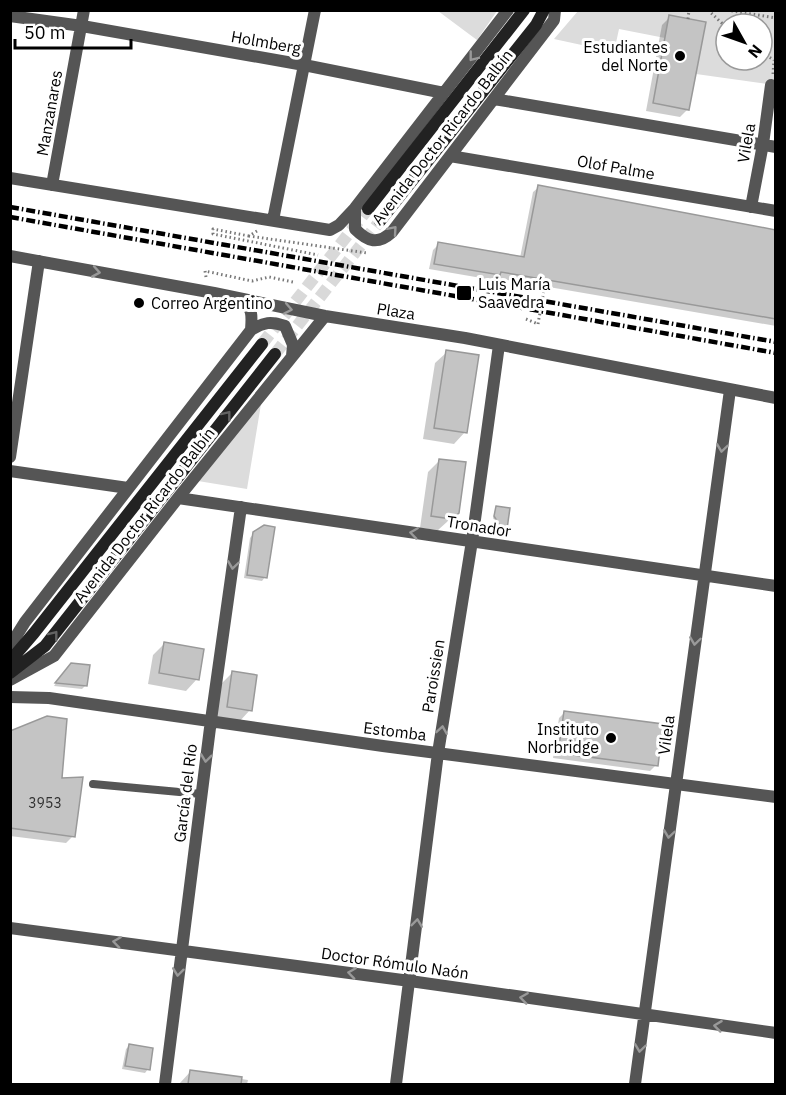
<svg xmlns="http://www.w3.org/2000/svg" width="786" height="1095" font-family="'IBM Plex Sans',sans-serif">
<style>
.green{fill:#dcdcdc;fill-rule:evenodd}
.shadow{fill:#0003}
.building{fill:#c4c4c4;stroke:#999;stroke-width:1.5}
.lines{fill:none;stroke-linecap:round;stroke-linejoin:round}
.secondary-tunnel{stroke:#d9d9d9;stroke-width:12;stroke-dasharray:12 6;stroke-linecap:butt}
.path{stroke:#777;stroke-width:3;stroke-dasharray:1.5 3;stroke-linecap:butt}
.lane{stroke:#555;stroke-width:8}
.street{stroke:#555;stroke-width:12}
.secondary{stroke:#222;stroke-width:12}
.rail{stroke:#000;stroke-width:4.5;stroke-dasharray:9 3 1.5 3;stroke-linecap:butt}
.path-bridge{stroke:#777;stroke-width:3;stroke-dasharray:1.5 3;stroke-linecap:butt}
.oneway{stroke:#999}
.oneway2{stroke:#646464}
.poi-dot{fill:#000;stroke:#fff;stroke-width:2}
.labels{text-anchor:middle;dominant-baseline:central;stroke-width:6;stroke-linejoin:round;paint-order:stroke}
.number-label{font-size:14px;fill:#313131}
.street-label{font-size:16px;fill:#000;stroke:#fff}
.poi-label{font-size:16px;fill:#000;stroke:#fff;text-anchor:end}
</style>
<rect width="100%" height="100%" fill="#fff"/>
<path class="green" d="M438 11 497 10V11L477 40Z
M578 11H775V85L696 74 665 38 619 29 614 52 554 39ZM726 24H762V60H726Z
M262 398 247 489 198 481Z"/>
<path class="shadow" d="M670 17 688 109 680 117 646 111 662 25Z
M539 187 776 232V326L496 278 493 280 429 269 433 250 439 244 520 258 533 192Z
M447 352 465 432 454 444 423 439 435 363Z
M440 460 457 513 438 530 420 528 428 472Z
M496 507 508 509 504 536 493 518Z
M254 533 265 577 262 581 244 578 250 538Z
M164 644 197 679 186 691 148 684 153 655Z
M67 668 86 685 82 689 54 686Z
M232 673 250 710 239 722 216 718 220 685Z
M565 712 656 765 650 771 553 758 559 718Z
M10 733 60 780 73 836 66 843 10 836Z
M129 1046 148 1069 145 1073 122 1069 126 1049Z
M191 1071 248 1080 247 1084H179Z"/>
<path class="building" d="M669 15 706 22 689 110 653 103Z
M538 185 776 230V319L501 272 500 275 434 264 438 242 524 257Z
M446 350 479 355 467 433 434 428Z
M439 459 466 462 459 513 451 519 431 516Z
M496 506 510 508 506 536 494 516Z
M264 525 275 527 267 578 247 575 253 532Z
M164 642 204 649 199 680 159 673Z
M71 663 90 665 87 686 55 683Z
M232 671 257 675 252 711 227 707Z
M564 711 663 724 658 766 558 753Z
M47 716 67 719 62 778 83 777 75 837 10 828V731Z
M129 1044 153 1048 150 1070 125 1066Z
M190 1070 242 1077 241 1084H188Z"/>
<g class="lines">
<path class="secondary-tunnel" d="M262 344 368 209
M275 354 380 221"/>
<path class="path" d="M708 10 726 27
M727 10 776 18
M688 19 689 10
M762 53 774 60
M773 74 774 60
M257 231 249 236 367 253
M249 236 213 229V234L318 255
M206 277 205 271 252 281 269 277 293 282
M528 289 544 290
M526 319 538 324"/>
<path class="lane" d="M93 784 201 794"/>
<path class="street" d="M508 10 355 208V229C368 242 378 245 392 232L554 20 555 10
M10 16 82 26 304 65 444 93
M494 99 776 147
M450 156 776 211
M10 178 330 230 339 225 355 208
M52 185 84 10
M751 207 763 144 771 85
M273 220 315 10
M10 256 214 293 325 316 465 338 776 398
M242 299C253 309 252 316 251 330
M10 457 39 261
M10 471 128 488
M178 498 776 586
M10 646 25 622 251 330C264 322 271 321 285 326L293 345 292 356
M10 680 54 656 178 498 325 316
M10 697 49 698 383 746 776 797
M10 928 410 981 776 1033
M165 1084 211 720 241 507
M396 1084 438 753 472 541 499 345
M635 1084 730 390"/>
<path class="secondary" d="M368 209 524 10
M380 221 536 25 544 10
M10 661 34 633 262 344
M10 673 45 646 275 354"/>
<path class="rail" d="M10 207 776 342
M10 217 776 353"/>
<path class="path-bridge" d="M538 324 544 290"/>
</g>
<defs><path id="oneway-chevron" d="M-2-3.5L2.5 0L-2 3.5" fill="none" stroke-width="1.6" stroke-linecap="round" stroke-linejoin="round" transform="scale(1.5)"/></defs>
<g class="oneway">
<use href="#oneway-chevron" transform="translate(473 57) rotate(128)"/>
<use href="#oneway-chevron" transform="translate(393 230) rotate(-49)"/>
<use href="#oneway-chevron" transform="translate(96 272) rotate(10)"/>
<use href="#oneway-chevron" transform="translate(288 309) rotate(11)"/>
<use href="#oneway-chevron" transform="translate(722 448) rotate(98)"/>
<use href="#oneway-chevron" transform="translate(414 533) rotate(-172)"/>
<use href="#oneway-chevron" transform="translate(233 565) rotate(98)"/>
<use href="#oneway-chevron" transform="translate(695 641) rotate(98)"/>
<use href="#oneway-chevron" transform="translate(442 730) rotate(-81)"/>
<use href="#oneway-chevron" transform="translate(206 758) rotate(97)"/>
<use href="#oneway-chevron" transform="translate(669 834) rotate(98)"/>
<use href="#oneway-chevron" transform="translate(417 923) rotate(-83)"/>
<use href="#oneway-chevron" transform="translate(117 942) rotate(-172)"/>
<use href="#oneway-chevron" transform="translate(178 972) rotate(97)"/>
<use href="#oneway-chevron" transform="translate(352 973) rotate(-172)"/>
<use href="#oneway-chevron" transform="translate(524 998) rotate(-172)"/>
<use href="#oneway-chevron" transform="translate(718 1026) rotate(-173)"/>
<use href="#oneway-chevron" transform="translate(640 1048) rotate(98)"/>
</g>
<g class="oneway2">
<use href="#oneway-chevron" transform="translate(227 415) rotate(-52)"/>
<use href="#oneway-chevron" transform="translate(54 635) rotate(-52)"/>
</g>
<g class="poi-dot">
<circle cx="680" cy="56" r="6"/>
<rect x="456" y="285" width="16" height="16" rx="3"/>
<circle cx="139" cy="303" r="6"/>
<circle cx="611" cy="738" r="6"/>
</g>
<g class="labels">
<g class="number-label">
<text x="45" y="803">3953</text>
</g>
<g class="street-label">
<text transform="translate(266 42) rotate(10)">Holmberg</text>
<text transform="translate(49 113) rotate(-80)">Manzanares</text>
<text transform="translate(442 137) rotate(-52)">Avenida Doctor Ricardo Balbín</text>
<text transform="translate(746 143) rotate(-80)">Vilela</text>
<text transform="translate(616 167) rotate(10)">Olof Palme</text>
<text transform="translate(396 311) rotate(9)">Plaza</text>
<text transform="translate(144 515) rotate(-52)">Avenida Doctor Ricardo Balbín</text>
<text transform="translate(479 526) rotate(9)">Tronador</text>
<text transform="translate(433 676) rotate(-81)">Paroissien</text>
<text transform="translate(395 731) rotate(7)">Estomba</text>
<text transform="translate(666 735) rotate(-82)">Vilela</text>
<text transform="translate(185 793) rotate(-83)">García del Río</text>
<text transform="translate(395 963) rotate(8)">Doctor Rómulo Naón</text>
</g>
<g class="poi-label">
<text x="668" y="47">Estudiantes<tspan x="668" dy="18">del Norte</tspan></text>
<text x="478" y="284" text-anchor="start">Luis María<tspan x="478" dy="18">Saavedra</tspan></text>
<text x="151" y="303" text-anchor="start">Correo Argentino</text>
<text x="599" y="729">Instituto<tspan x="599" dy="18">Norbridge</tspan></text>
</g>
</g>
<rect width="786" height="1095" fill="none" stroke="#000000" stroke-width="24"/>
<g transform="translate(744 42) rotate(130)"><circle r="28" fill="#ffffff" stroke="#999999" stroke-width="1.5"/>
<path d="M0-4.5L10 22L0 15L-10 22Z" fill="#000000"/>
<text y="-9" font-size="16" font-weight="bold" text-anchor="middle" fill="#000000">N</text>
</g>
<path d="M15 39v9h116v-9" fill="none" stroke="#000000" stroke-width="3"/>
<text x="24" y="39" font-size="18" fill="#000000" stroke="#ffffff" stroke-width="4.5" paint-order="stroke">50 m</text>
</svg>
